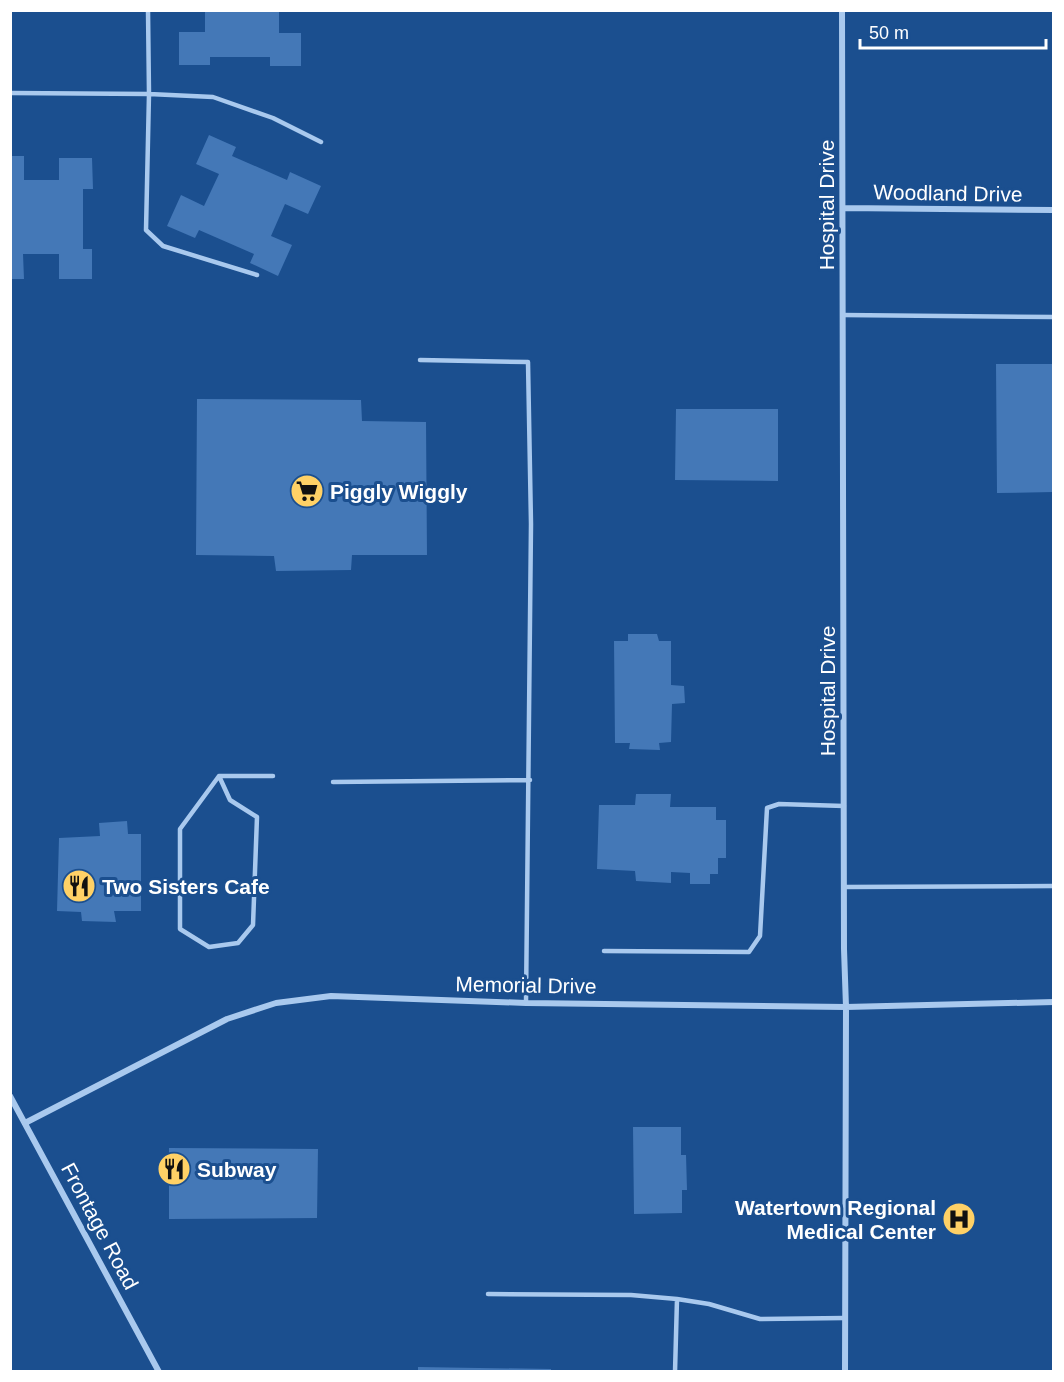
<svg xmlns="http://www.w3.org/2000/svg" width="1064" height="1382" font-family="Helvetica,sans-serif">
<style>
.building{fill:#4478b7}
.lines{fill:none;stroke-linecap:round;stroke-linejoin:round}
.lane{stroke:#a9c9ee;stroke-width:4.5}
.street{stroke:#a9c9ee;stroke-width:6}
.labels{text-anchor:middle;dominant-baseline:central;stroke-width:6;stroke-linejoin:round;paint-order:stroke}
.street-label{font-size:21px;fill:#fff;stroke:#1b4f8f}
.poi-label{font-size:21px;font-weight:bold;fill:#fff;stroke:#1b4f8f;text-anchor:start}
</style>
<rect width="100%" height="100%" fill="#1b4f8f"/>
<path class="building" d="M205 10H279V33H301V66H270V57H210V65H179V32H205Z
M209 135 236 147 232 156 287 180 290 172 321 186 308 214 285 204 271 236 292 245 278 276 250 263 254 254 199 230 195 238 167 226 181 195 204 206 219 174 196 164Z
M10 156H24V180H59V158H92L93 189H83V249H92V279H59V254H23L24 279H10Z
M996 364H1054V492L997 493Z
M197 399 361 400 362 421 426 422 427 555H352L351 570 276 571 274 556 196 555Z
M676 409H778V481L675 480Z
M628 634H657L659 641H671V685L684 686 685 703 672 704 671 742 659 743 660 750 629 749 630 743H615L614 641H628Z
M636 794H671L670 807H716V820H726V858H718V874H710V884H690V873L671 872V883L636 881 635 871 597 869 599 805H635Z
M127 821 128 834H141V911H114L116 922 82 921 81 912 57 911 59 838 100 836 99 823Z
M633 1127H681V1155H686L687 1190H682V1213L634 1214Z
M169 1148 318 1149 317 1218 169 1219Z
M418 1367 551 1369V1372H418Z"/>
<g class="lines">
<path class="lane" d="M10 93 149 94 148 10
M257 275 163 246 146 230 149 94 213 97 273 118 321 142
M843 315 1054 317
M420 360 528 362 531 524 526 1003
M219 776 230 800 257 817 253 925 238 943 209 947 180 929V829L219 776H273
M333 782 530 780
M844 887 1054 886
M604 951 749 952 760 936 767 808 779 804 844 806
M488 1294 631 1295 677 1299
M675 1372 677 1299 709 1304 760 1319 845 1318"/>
<path class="street" d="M842 10 844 949 846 1007 845 1372
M843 208 1054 210
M10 1096 159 1372
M25 1123 227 1019 276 1003 331 996 526 1003 846 1007 1054 1002"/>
</g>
<defs>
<g id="supermarket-disc" transform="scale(1.725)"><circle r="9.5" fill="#ffd166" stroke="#1b4f8f"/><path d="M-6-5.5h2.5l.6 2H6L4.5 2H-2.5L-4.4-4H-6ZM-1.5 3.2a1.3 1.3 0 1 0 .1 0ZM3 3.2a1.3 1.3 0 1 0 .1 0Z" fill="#111"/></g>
<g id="restaurant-disc" transform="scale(1.725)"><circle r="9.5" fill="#ffd166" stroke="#1b4f8f"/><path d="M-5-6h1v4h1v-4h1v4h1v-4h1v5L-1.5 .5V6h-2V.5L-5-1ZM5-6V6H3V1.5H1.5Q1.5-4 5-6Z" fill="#111"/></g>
<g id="hospital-disc" transform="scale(1.725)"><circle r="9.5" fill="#ffd166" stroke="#1b4f8f"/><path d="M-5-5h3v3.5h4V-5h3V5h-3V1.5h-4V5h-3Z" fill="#111"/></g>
</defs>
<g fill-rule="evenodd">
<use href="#supermarket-disc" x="307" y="491"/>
<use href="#restaurant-disc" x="79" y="886"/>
<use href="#restaurant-disc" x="174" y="1169"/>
<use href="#hospital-disc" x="959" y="1219"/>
</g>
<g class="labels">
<g class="street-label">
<text transform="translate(948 193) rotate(1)">Woodland Drive</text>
<text transform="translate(826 205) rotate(-90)">Hospital Drive</text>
<text transform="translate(827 691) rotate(-90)">Hospital Drive</text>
<text transform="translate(526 985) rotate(1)">Memorial Drive</text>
<text transform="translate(100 1226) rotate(62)">Frontage Road</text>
</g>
<g class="poi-label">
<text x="330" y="491">Piggly Wiggly</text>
<text x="102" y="886">Two Sisters Cafe</text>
<text x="197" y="1169">Subway</text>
<text x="936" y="1207" text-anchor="end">Watertown Regional<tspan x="936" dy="24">Medical Center</tspan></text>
</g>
</g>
<rect width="1064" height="1382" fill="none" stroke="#ffffff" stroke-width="24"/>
<path d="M860 39v9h186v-9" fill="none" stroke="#ffffff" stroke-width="3"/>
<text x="869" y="39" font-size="18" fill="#ffffff" stroke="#1b4f8f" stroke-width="4.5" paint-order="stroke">50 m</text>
</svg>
